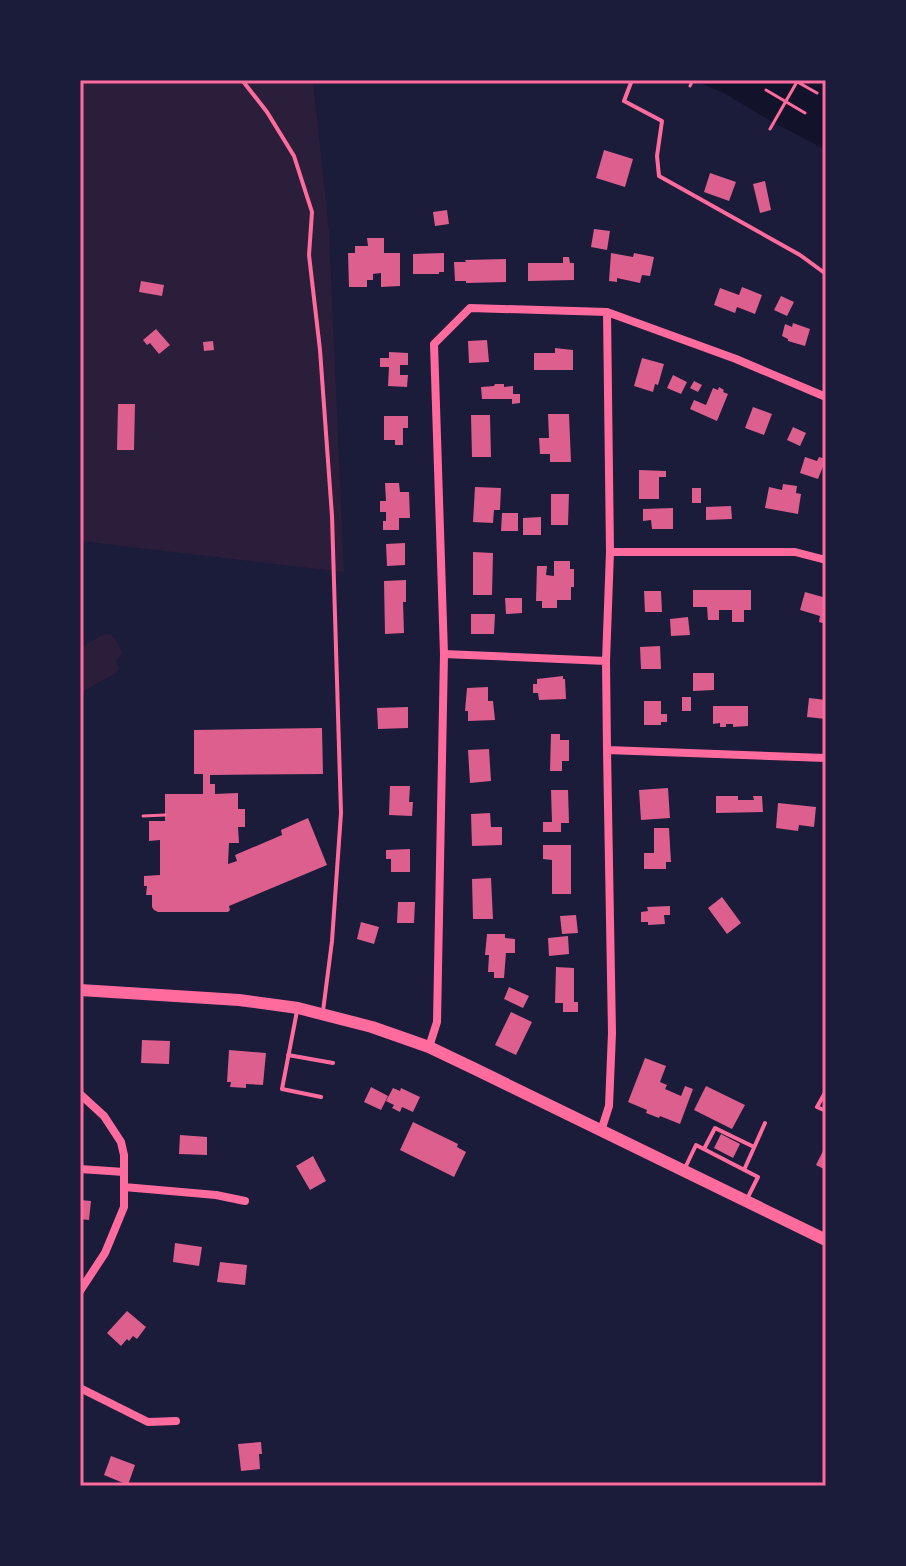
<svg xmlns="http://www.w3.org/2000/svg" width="906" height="1566" font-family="'Noto Sans',sans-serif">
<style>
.green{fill:#2a1e3b}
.water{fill:#12122b}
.building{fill:#dd5f8e}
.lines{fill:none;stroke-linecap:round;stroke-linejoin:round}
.path{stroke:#ff6b9d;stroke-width:3}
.service{stroke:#ff6b9d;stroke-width:4}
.minor{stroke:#ff6b9d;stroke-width:8}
.secondary{stroke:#ff6b9d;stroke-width:12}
.neatline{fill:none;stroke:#ff6b9d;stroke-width:3}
</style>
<rect width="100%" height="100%" fill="#1b1b3a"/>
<path class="green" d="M80 80H313L329 232 344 572 80 541Z
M104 634H111L119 645 122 654 116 660 119 669 116 673 80 693V648Z"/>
<path class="water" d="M693 80H826V150L769 120 724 93Z"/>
<path class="building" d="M604 150 633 159 625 187 596 178Z
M710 173 736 182 729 201 704 192Z
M765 181 771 210 760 213 753 184Z
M447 210 449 224 435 226 433 212Z
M594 229 610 231 607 250 591 247Z
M367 238H384V253H400V286L381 287V273L373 274V280H367V287H349L348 253H355V246H368Z
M444 253V272H439V274H413V254Z
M611 253 633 257 634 253 654 257 650 276 642 275 640 283 617 278V282L609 281Z
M563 257H569L570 263H574V280L528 281V263H563Z
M506 259V282L466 283V281H455L454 262H466L465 260Z
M141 281 164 285 162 296 139 292Z
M742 287 762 295 755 314 737 307 735 313 714 305 720 288 739 295Z
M781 296 794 302 787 316 774 310Z
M793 323 810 329 805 346 788 341V339L782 336 785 324 792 327Z
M156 329 170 345 159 354 150 343 147 345 143 340Z
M487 340 489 362 469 363 468 341Z
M213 341 214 350 204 351 203 342Z
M555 348 573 350V370H534V353H555Z
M389 352 408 353V365H400V375H408L407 387 388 386 389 367H380V358H389Z
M642 358 664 364 658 385 655 384 653 392 634 386Z
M673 375 687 382 681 394 667 388Z
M694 381 702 385 698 392 690 388Z
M495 384H504V387L513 386V394H520V403L512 404V399H482L481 387 494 386Z
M719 387 724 390 723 392 728 394 717 421 690 409 694 400 706 405 713 388 718 390Z
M118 404H135L134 450H117Z
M753 407 772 414 764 435 745 428Z
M548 414H569L571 462H550V454H540L539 438H549Z
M471 415H490L491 457H472Z
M384 416H408V428H403V445H395V440H384Z
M793 427 806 433 800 446 787 440Z
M805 457 817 461 819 457 826 459 818 479 800 473Z
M639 470 666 471V477H659V499H639Z
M385 483H399L400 492H409L410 518H399V530H383V521H386V512H380V501H386Z
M783 484 797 486 796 493 801 494 798 514 765 508 769 487 782 490Z
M475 487 501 488 500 510H494L493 523 473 522Z
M692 488H701V503H692Z
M551 494H569L568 525H551Z
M731 506 732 519 706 520V507Z
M673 508V529H652L651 520 643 521V509Z
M502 513H518V531H501Z
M541 517V535H523V518Z
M405 543V565L387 566 386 544Z
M473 552 493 553 492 595H473Z
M554 561H570V569H574V587H571V600H557V608H542V601H536L537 566H547L546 575 554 576Z
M406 580V602H403L404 633 385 634 384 581Z
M693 590H751V610H744V622H732V610H719V620H708L707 607H693Z
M644 591H661L662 612H645Z
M805 592 826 598V624L819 622 820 616 800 610Z
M505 598H522V613L506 614Z
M471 614H495L494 634H471Z
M688 617 690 635 671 636 670 619Z
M660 646 661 669H641L640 647Z
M693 673H714V690L693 691Z
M563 676V679H565L566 699 539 700 538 693H533V684H537V679Z
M488 687V701H493L495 720 468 721V711H465L467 688Z
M682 697H691V711H682Z
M809 698 826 700V719L807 717Z
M644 701H661V714H667V722H661V725H644Z
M713 706H748V726L733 727V724H726V727H720V723L713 724Z
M408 707V728L378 729 377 708Z
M322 728 323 774 210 775V784H215V794L238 793V809H245V827H238L239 843H229L228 864 237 861 235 855 282 835 281 830 308 818 327 865 229 906 230 910 228 912H158L154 910 152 907V895H146L147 886H144V876L160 875V840L149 841V821H165V794H203V774H194V730Z
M551 734H560V740H569V761H562V771H550Z
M489 749 491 781 470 783 468 750Z
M390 786H410L409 802H413L412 816 389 815Z
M668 788 670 818 641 820 639 790Z
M551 790H568L569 823H561V832H543V822H552Z
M716 796H738V800H754L753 796H762L763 812 716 813Z
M778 803 816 807 814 827 799 825 798 831 776 828Z
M490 813 491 827H502V845L472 846 471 814Z
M654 828H669L671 862H666V869H644V853H654Z
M543 845H571V894H552V860L543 859Z
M410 849V872H391V859H386V850Z
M491 878 493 919H473L472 879Z
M722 897 741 923 727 934 708 908Z
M398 902H415L414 923H397Z
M670 906V915H664L665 924 648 925V922H641V912L648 911 647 907Z
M576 915 578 933 562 934 560 916Z
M361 922 379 927 374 944 357 939Z
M487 934H505V938L515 939V953H506L504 978H494V972H488L489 955H485Z
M568 936 569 954 549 956 548 938Z
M556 967 574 968V1002H578V1012H563V1003H555Z
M509 987 529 996 523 1008 504 999Z
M511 1012 532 1022 516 1055 495 1045Z
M142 1040 170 1041 169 1064 141 1063Z
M229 1050 266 1053 263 1085 246 1084V1088L230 1087 231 1082H227Z
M645 1058 666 1066 660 1082 667 1085 665 1089 681 1096 685 1086 693 1089 680 1124 660 1116 659 1118 646 1113 647 1110 628 1102Z
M706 1086 745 1105 732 1129 694 1110Z
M371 1087 388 1096 381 1110 364 1102Z
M393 1088 400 1091 401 1088 420 1097 413 1112 402 1107 400 1112 392 1108 394 1105 386 1101Z
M413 1122 458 1144 457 1147 466 1152 454 1177 400 1150Z
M721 1134 740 1144 733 1158 714 1148Z
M180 1135 207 1137V1155L179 1154Z
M826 1145V1170L816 1165Z
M313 1156 326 1181 310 1190 296 1166Z
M80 1200 91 1201 89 1220 80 1219Z
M175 1243 202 1247 199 1266 173 1262Z
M220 1262 247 1265 245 1285 217 1282Z
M127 1311 146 1327 137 1339 133 1336 129 1341 127 1339 121 1346 107 1333Z
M261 1442 262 1454H259L260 1469 241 1471 238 1444Z
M111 1456 135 1465 128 1485 104 1475Z"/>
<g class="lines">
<path class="path" d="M794 80 817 93
M690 86 693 80
M766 90 805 113
M770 129 798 80
M143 816 165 815"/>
<path class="service" d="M242 80 267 112 294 156 312 212 309 255 320 350 332 516 341 813 332 941 323 1011
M632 80 624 101 662 121 657 156 659 176 800 255 826 274
M297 1011 282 1089 321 1097
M288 1055 333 1063
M826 1091 817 1107 826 1111
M704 1149 715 1128 754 1147
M685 1168 696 1145 758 1177 747 1199
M744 1170 765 1123"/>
<path class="minor" d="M610 552H795L826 560
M444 654 606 661
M607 750 826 758
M429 1047 437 1022 444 654 434 344 470 308 607 312 736 359 826 397
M80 1094 104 1116 121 1142 124 1155V1207L105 1253 80 1291
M601 1131 609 1106 612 1033 607 750 606 661 610 552 607 312
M80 1169 124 1172
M124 1187 216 1195 245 1201
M80 1388 148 1422 176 1421"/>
<path class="secondary" d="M80 990 239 1000 298 1008 372 1027 429 1047 473 1068 826 1240"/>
</g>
<rect width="906" height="1566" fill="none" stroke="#1b1b3a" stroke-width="164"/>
<rect x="82" y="82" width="742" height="1402" class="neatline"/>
</svg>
